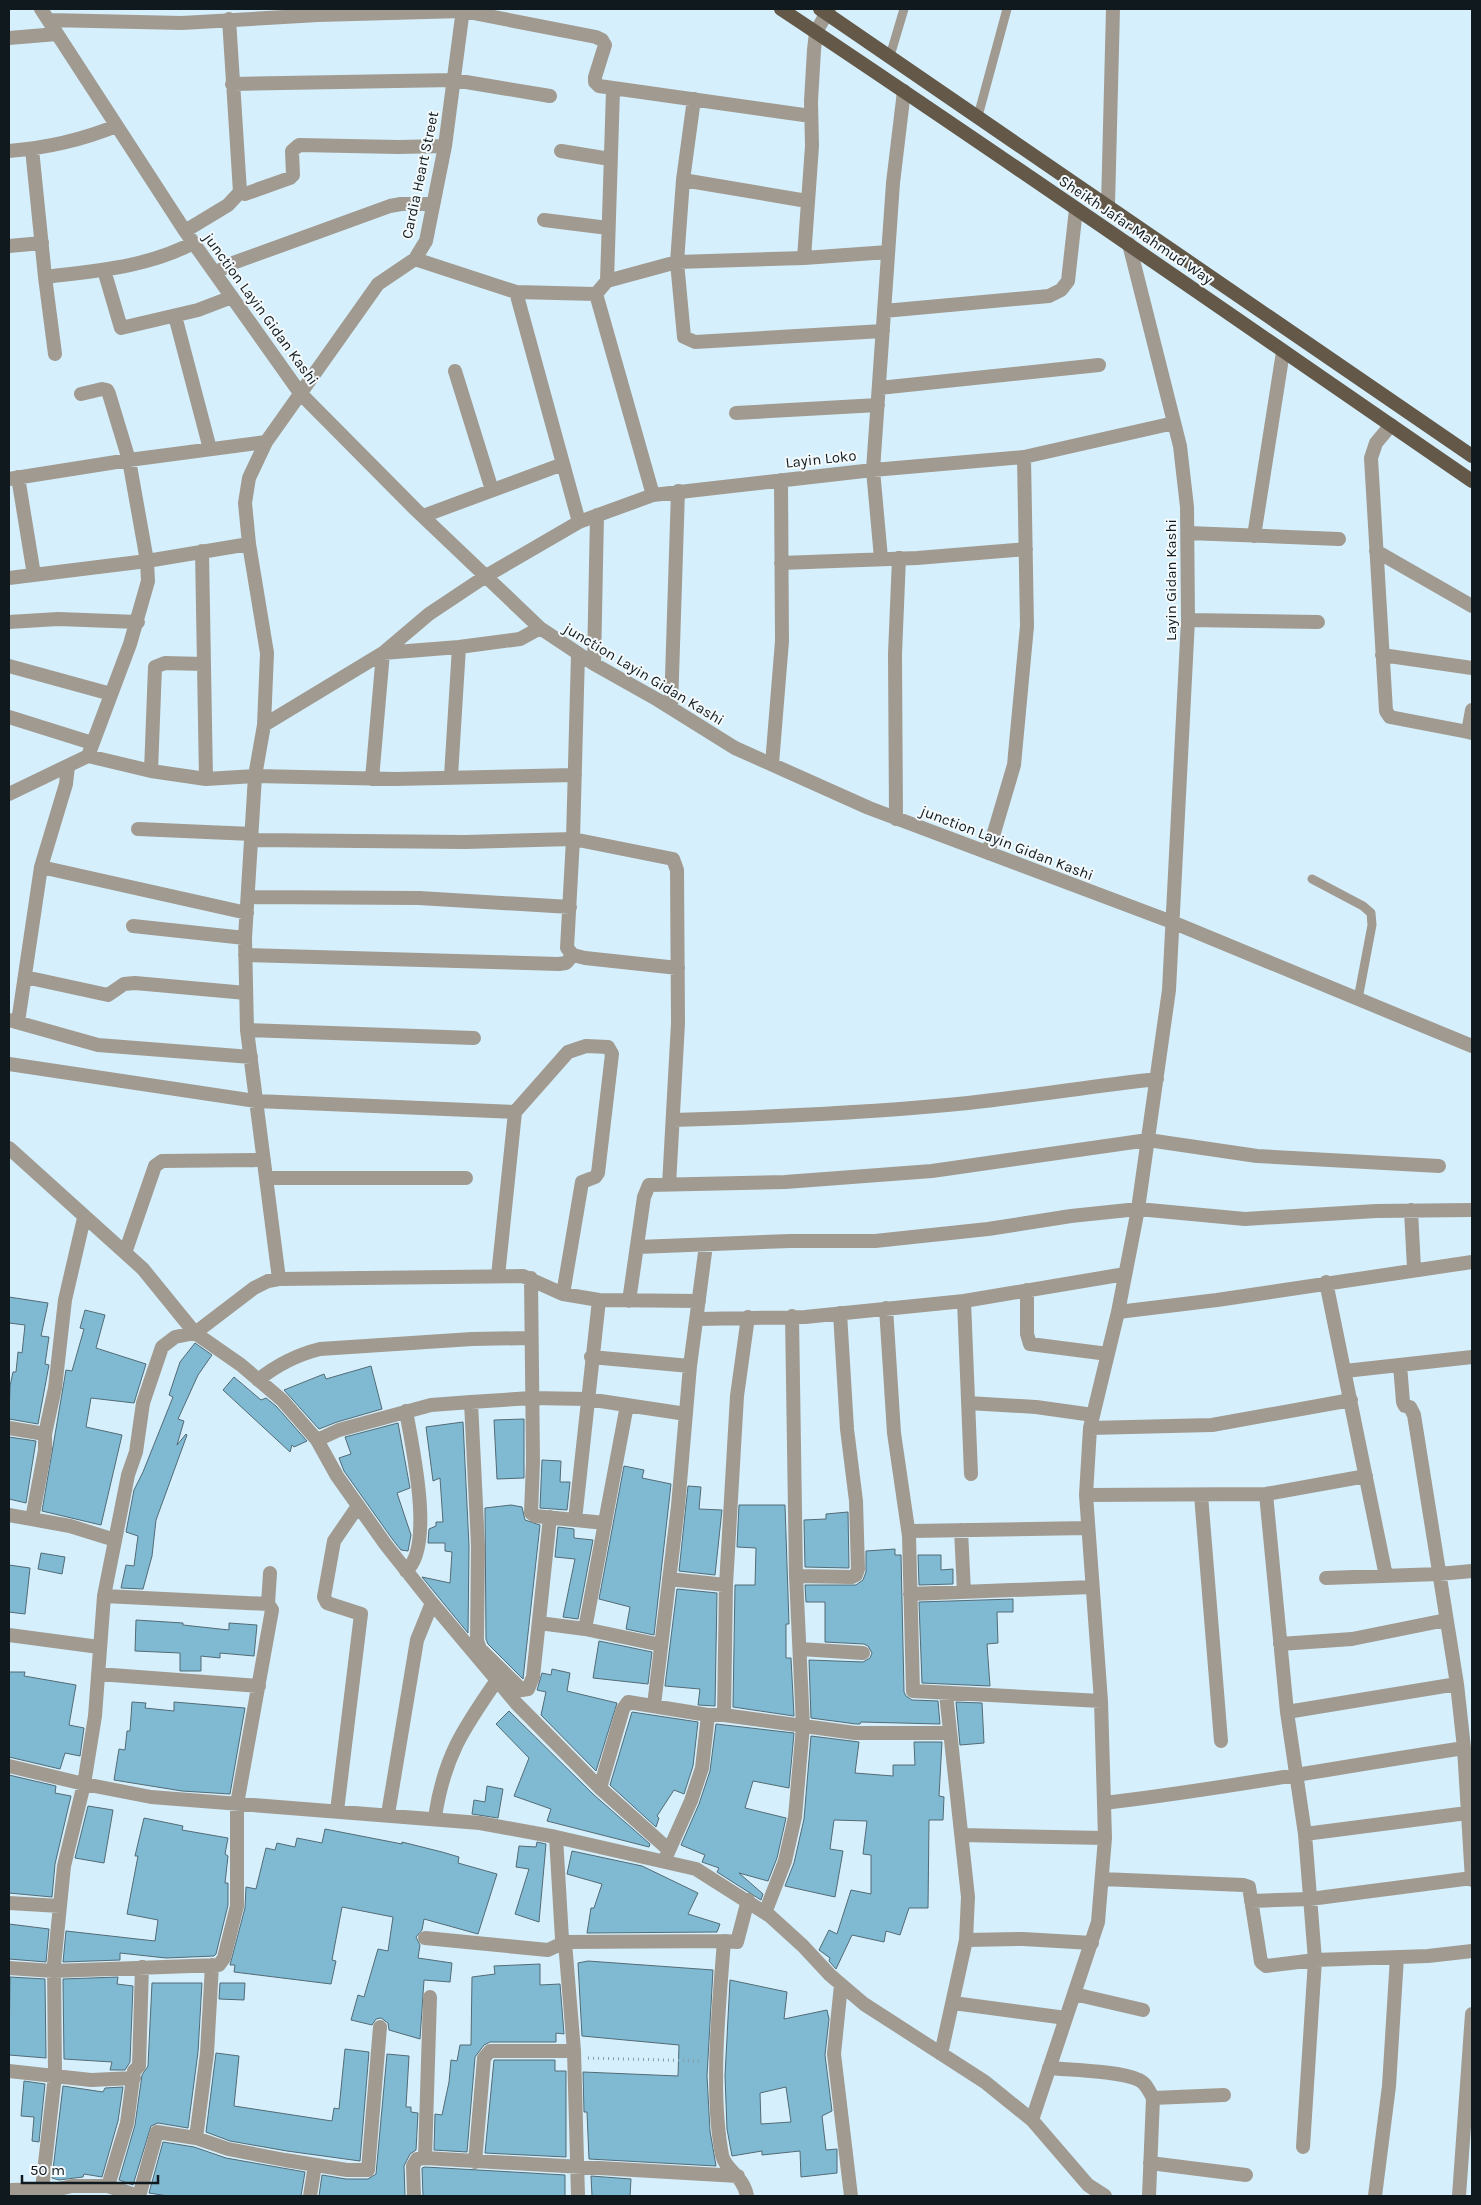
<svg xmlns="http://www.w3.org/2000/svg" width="1481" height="2205" font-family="Karla,sans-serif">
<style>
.building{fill:#7fbad2;stroke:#536b76;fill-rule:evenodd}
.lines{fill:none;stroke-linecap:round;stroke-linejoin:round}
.path{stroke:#899da6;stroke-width:3;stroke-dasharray:1 4;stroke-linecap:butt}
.service{stroke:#a19a91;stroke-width:9}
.minor{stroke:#a19a91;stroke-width:14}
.primary{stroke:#645849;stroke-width:14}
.labels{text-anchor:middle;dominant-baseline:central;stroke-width:4;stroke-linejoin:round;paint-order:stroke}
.street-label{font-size:15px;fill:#101a1e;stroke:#f4f9fc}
</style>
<rect width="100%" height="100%" fill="#d5f0fc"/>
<path class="building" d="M9 1297 48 1303 41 1336 49 1337 45 1364 49 1365 38 1424 9 1419 10 1386 13 1372H16L18 1352 22 1353 25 1325 9 1323Z
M85 1310 105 1315 96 1348 146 1364 134 1403 91 1398 86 1427 122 1435 101 1525 42 1511 66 1370 72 1371 84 1329 80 1328Z
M195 1343 212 1355 198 1375 178 1419 184 1421 177 1445 186 1434 187 1435 156 1520 152 1556 143 1589 121 1588 126 1565 134 1566 138 1536 126 1532 134 1490 143 1472 173 1397 169 1395 180 1362Z
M371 1366 382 1409 337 1422 319 1429 284 1390 324 1374 326 1379Z
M234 1377 261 1400 266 1398 276 1406 307 1441 294 1447 292 1445 290 1452 223 1390Z
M524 1419V1478L497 1479 494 1420Z
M463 1422 469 1546 468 1633 422 1577 450 1583 452 1552 445 1551V1543H428L429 1529 436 1526V1522H443L440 1478 433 1481 426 1427Z
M398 1423 410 1488 397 1493 411 1535 408 1551 401 1550 393 1540 344 1471 339 1458 351 1454 345 1437Z
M9 1437 36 1441 26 1503 9 1499Z
M542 1460 561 1461 560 1482H570L567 1510 540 1508Z
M624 1466 644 1470 642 1478 671 1484 654 1635 626 1629 630 1607 599 1599Z
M688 1486 701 1487 699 1509 722 1510 715 1575 679 1571Z
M511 1505 522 1507 525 1520 540 1525 523 1679 488 1644 486 1639 485 1508Z
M739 1505H785L789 1624H786V1658H791L794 1716 733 1707 735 1585H755L756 1548 737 1547Z
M848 1512 849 1568 805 1567 804 1520 826 1519V1514Z
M558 1527 574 1529V1538L593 1540 578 1619 563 1617 575 1559 555 1557Z
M895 1549V1555H901L904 1692 906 1696 912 1700 938 1701 940 1724 861 1722 860 1724H856L811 1718 809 1660 863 1662 870 1658 872 1653 868 1646 864 1644 825 1642V1602H806L805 1585H856L863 1580 866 1572V1551Z
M41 1553 65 1557 62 1574 38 1569Z
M918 1555H941V1570L953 1569V1584L919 1585Z
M9 1565 30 1568 25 1614 9 1612Z
M677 1589 717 1593 715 1706 698 1705 700 1689 665 1686Z
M1013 1599V1612H997L998 1643 987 1644 990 1686 922 1683 919 1602Z
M136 1620 183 1623V1625L229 1630V1623L257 1625 254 1656 220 1653V1658L201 1656V1671H180V1653L135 1651Z
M599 1641 652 1652 648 1684 593 1678Z
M552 1669 570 1673 567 1691 617 1703 596 1771 541 1715 546 1692 537 1690 542 1673 551 1675Z
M9 1672H25L24 1676 76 1685 69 1725 84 1728 80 1756 65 1753 60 1769 9 1757Z
M132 1702 146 1703 145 1708 174 1711V1702L245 1708 230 1794 182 1791 114 1780 119 1749 125 1750 127 1731H130Z
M956 1702 982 1703 984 1743 960 1745Z
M509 1711 594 1795 650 1844 649 1847 547 1821 551 1809 514 1796 529 1758 496 1724Z
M632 1712 698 1722 693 1766 684 1794 674 1790 657 1816 659 1818 656 1827 610 1785Z
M716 1724 794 1733 789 1788 753 1781 745 1808 786 1818 777 1858 768 1881 739 1873 763 1894 761 1900 717 1872 719 1868 702 1862 705 1855 681 1845 699 1804 710 1771Z
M811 1736 859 1742 855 1773 893 1776V1765H915L914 1742H942L939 1796 944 1797 943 1820H929L928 1908H909L900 1935 886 1931 884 1942 852 1935 836 1969 829 1961 830 1958 819 1950 829 1930 837 1934 851 1890 871 1894V1855L863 1854 867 1821 834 1820 830 1849 843 1851 835 1897 785 1886 794 1863 804 1819Z
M9 1775 56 1786 55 1793 71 1796 55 1864 52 1897 9 1893Z
M487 1786 503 1789 498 1818 472 1814 474 1800 485 1802Z
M88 1806 113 1810 104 1863 75 1858Z
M144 1818 183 1826 182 1830 228 1838 225 1854 228 1856 225 1883H228V1905L216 1954 214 1956 166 1958 120 1953V1960L63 1962 66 1931 155 1941 158 1920 127 1914 138 1856H135Z
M325 1829 402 1844V1842L442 1852 459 1857 458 1863 497 1874 478 1934 424 1919 422 1930 416 1937 420 1945 418 1958 452 1963 450 1982 424 1980 420 2039 389 2030 388 2023 381 2018 376 2019 372 2025 351 2020 358 1995 364 1997 378 1949 388 1951 393 1917 342 1907 332 1960 336 1961 331 1984 234 1972 235 1965H230L245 1908 246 1887 256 1889 266 1848 275 1850 277 1843 295 1847 297 1838 322 1843Z
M537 1842 546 1844 539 1922 515 1914 529 1869 516 1867 519 1846 536 1847Z
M572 1851 642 1866 698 1893 688 1914 720 1924 717 1932 587 1933 591 1908H594L602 1884 567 1874Z
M9 1924 49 1929 46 1962 9 1959Z
M588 1961 713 1970 707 2076 710 2131 716 2166 589 2159 587 2112H584L583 2072 678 2076 679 2045 582 2036 578 1963Z
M540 1964V1985L560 1984 564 2034 556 2033V2042H490L484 2045 475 2057 467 2152 434 2150 435 2114 442 2115 449 2082 451 2060 457 2061 460 2045H471L472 1977 495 1974 494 1966Z
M10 1977 45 1979 46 2058 9 2055Z
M118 1977 117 1984 133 1986 130 2062 125 2070H110L112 2062 64 2059 63 1979Z
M730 1980 787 1992 784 2019 827 2010 829 2019 825 2055 832 2111 822 2116 826 2150 837 2149V2173L801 2177 800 2151 762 2155V2151L732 2156 727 2129 725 2076ZM786 2087 791 2122 761 2124 760 2093Z
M152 1983H202L198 2052 188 2128 158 2123 151 2126 133 2185 119 2180 135 2125 142 2075 148 2066Z
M220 1983H245L244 2000 219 1999Z
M345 2049 369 2052 360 2161 287 2151 230 2141 206 2132 216 2053 239 2056 234 2106 332 2121 334 2108 339 2109Z
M387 2054 409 2056 406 2107H411V2112L418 2113 416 2150 410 2154 404 2166 405 2196H319L322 2175 346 2179H368L376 2174Z
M494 2060H555V2071H566V2157L485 2153Z
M24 2081 45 2084 39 2142 32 2141 34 2117 21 2116Z
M63 2086 103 2092 105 2088 123 2087 118 2121 102 2177 84 2174 83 2177 59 2180 52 2178Z
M163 2142 194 2147 226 2158 305 2172 301 2196H168L149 2193Z
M425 2167 565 2175V2196H423L422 2168Z
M591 2176 631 2179 630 2196H592Z"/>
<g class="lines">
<path class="path" d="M588 2058 702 2061"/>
<path class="service" d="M890 56 904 9
M978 116 1007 9
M1312 879 1363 906 1371 913 1372 925 1358 999"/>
<path class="minor" d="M41 9 185 231 300 393 415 509 540 628 594 664 658 700 735 748 869 808 1172 922 1472 1046
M829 9 816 32 814 50 811 101 812 146 804 258 888 252
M49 20 182 23 318 15 463 11 596 37 602 40 605 45 595 77V82L599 86 811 116
M9 38 57 34
M232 84 454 80 550 96
M694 99 683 180 677 262 684 337 695 342 883 331
M32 149 45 277 55 354
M9 151C45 148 82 140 116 126
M561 151 610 159
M683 180 807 201
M240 192 245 194 290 178 293 175 292 151 299 145 398 147 445 146
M1108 205 1113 9
M544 220 608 228
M185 231 228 205 240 192 229 19
M9 246 42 243
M415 259 516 292 596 294 607 281 677 262 804 258
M104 270 121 328 198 310 232 297
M215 273 233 263 390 206 401 204H433
M45 277C94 271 149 267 193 243
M607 281 613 90
M516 292 579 522
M596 294 653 495
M884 311 1049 296 1061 290 1068 281 1076 209
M175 316 210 449
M455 371 492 490
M879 388 1099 365
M81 394 102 389 107 390 109 394 129 460 147 561 148 581 130 644 88 756
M736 413 878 405
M1391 425 1376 443 1371 458 1386 711 1390 717 1468 732
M18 477 34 575
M9 479 129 460 266 442
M423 516 563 464
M1188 533 1339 539
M1254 536 1283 352
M202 551 206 779
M1376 551 1472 606
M881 558 873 470 893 183 904 91
M781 563 917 558 1026 549
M9 578 147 561 249 544
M1188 620 1318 622
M9 622 58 619 138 622
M578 654 573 839 567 948 573 955 585 958 678 968
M1382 655 1472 668
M594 664 597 515
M9 666 111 694
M671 708 678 491
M1472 710 1468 732 1472 733
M9 717 92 743
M264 725 383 653 429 614 486 576 579 522 653 495 873 470 1024 457 1174 423
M772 764 782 641 781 480
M151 771 155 667 165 663 204 664
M451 776 459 647
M372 779 383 653 459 647 520 639 540 628
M9 794 88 756 151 771 206 779 255 776 395 779 575 775
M896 819 895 654 899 558
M138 829 252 834
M251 840 465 842 573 839 673 859 677 870 678 1023 669 1185
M988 853 1014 765 1027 626 1024 457
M41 867 247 913
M248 897 419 898 570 907
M133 926 245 938
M245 955 559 964 566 963 573 955
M25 977 108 995 124 984 135 983 246 993
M9 1020 98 1045 251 1057
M18 1022 41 867 66 784 68 766
M247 1030 474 1038
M9 1064 256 1101 515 1112
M673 1120C771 1117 870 1113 968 1103 1031 1096 1094 1086 1157 1079
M9 1148 143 1269 195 1333 241 1365 282 1400 317 1440 337 1476 386 1545 432 1603 517 1704 600 1788 669 1850
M266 1178H466
M1411 1210 1414 1269
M638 1247 790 1241H875L988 1229 1071 1216 1138 1209 1245 1219 1376 1211 1472 1210
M125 1253 155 1166 162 1161 264 1160
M498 1276 515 1112 568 1052 586 1046 608 1047 612 1054 598 1173 595 1177 582 1182 563 1294
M531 1278 533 1462 531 1513 535 1516 605 1523
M279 1279 247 1030 245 938 255 776 264 725 267 653 249 544 245 503 249 478 266 442 378 284 415 259 426 241 445 146 463 9
M1326 1282 1386 1576
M1027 1290V1334L1030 1344 1108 1354
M629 1301 644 1197 649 1185 785 1182 932 1171 1148 1140 1257 1156 1439 1166
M964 1301 971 1474
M886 1308 894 1433 909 1536
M1118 1312 1217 1300 1472 1262
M698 1319 805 1317 964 1301 1125 1274
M591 1357 690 1366
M1400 1365 1403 1402 1405 1406 1410 1407 1414 1415 1457 1684 1464 1748 1472 1880
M1345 1371 1472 1357
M258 1380C278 1364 296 1355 320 1349L472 1339 531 1338
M471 1402 478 1546 477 1641 480 1649 522 1690 528 1689 533 1677 550 1517
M968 1403 1036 1407 1093 1415
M9 1428 45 1434
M1090 1428 1212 1425 1351 1400
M317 1440 339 1430 431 1405 471 1402 531 1398 587 1399 686 1414
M1266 1494 1287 1712 1305 1834 1315 1960 1303 2147
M1086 1495 1266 1494 1366 1476
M1201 1495 1221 1741
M9 1515 70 1526 115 1540
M32 1519 45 1450V1434L55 1388 65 1300 84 1218
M575 1520 599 1300
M1088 1528 912 1531 909 1536 913 1691 1101 1701
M961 1530 964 1592
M406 1571C435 1547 412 1446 406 1411
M796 1576 852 1577 856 1575 858 1569 856 1501 847 1429 840 1313
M1326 1578 1439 1574 1472 1571
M669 1579 726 1585
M910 1594 1092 1587
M104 1596 268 1604
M539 1623 585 1629 661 1645
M585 1629 627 1405
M9 1635 99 1647
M1280 1644 1352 1639 1446 1620
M800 1649 863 1653
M98 1674 259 1686
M654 1705 678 1506 690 1366 706 1245
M1287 1712 1457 1684
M724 1715 726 1585 737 1396 748 1317
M9 1766 84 1784 151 1797 480 1823 556 1837 696 1869 770 1916 803 1946 830 1975 864 2004 985 2082 1032 2120 1088 2185 1105 2196
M600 1788 623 1709 628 1702 708 1715H724L855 1733H950
M1104 1803C1225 1789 1344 1766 1464 1748
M337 1811 361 1614 327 1603 324 1597 334 1541 358 1506
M388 1814 417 1640 432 1603
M435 1817C444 1757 463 1729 497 1680
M1305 1834 1467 1813
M962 1835 1105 1838
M556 1837 562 1939 565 1942 574 2051 578 2196
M666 1857 691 1801 702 1768 708 1715
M1102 1879 1243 1885 1249 1887 1261 1962 1266 1966 1315 1960 1428 1956 1472 1951
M1251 1901 1310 1899 1472 1878
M9 1903 60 1906
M765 1913 785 1861 795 1817 803 1726 796 1576 792 1316
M425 1938 548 1950 565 1942 724 1941
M966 1940 1023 1939 1092 1943
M9 1968 54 1971 219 1965 224 1958 237 1906V1804L272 1610 268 1604 270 1573
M841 1985 834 2054 851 2196
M1074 1994 1143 2010
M953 2003 1066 2018
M941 2054 966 1940 968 1897 946 1694
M1049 2068C1071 2070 1120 2071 1139 2080 1146 2083 1149 2091 1153 2098L1149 2196
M9 2071 91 2080 134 2078
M1153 2098 1224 2095
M1032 2120 1098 1922 1105 1838 1101 1701 1086 1495 1090 1428 1118 1312 1138 1209 1169 990 1188 620 1187 507 1180 446 1129 244
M196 2138 207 2053 212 1965
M425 2158 430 1997
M475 2162 484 2058 490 2051H574
M1150 2163 1246 2175
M108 2186 127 2123 134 2071 139 2066 142 1967
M42 2189 55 2076 54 1965 64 1866 84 1784 95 1716 104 1596 128 1475 136 1452 143 1403 162 1347 175 1337 195 1333 254 1288 268 1281 279 1279 523 1276 563 1294 599 1300 699 1301
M9 2190 59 2189 72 2186H108L138 2196
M139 2196 157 2132 196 2138 228 2149 285 2160 347 2170H368L380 2027
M310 2196 315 2165
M414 2196 413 2166 417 2159 425 2158 738 2176
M747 2196C743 2175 725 2170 722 2155 710 2091 719 2006 724 1941L737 1942 748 1900
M1375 2196 1389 2086 1397 1957
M1459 2196 1472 2014"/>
<path class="primary" d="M781 9C1013 163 1242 323 1472 481
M820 9 1472 456"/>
</g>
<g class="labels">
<g class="street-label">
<text transform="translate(420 175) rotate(-78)">Cardia Heart Street</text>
<text transform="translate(1136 230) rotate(34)">Sheikh Jafar Mahmud Way</text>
<text transform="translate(261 309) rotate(54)">junction Layin Gidan Kashi</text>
<text transform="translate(821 459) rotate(-6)">Layin Loko</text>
<text transform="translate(1171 580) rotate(-90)">Layin Gidan Kashi</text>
<text transform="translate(644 674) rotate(31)">junction Layin Gidan Kashi</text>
<text transform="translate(1007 843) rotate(21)">junction Layin Gidan Kashi</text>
</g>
</g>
<rect width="1481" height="2205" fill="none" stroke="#101a1e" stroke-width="20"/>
<path d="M22 2175v8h136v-8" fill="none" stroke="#101a1e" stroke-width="2.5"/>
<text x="30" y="2175" font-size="15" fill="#101a1e" stroke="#f4f9fc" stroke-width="4" paint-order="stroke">50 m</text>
</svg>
